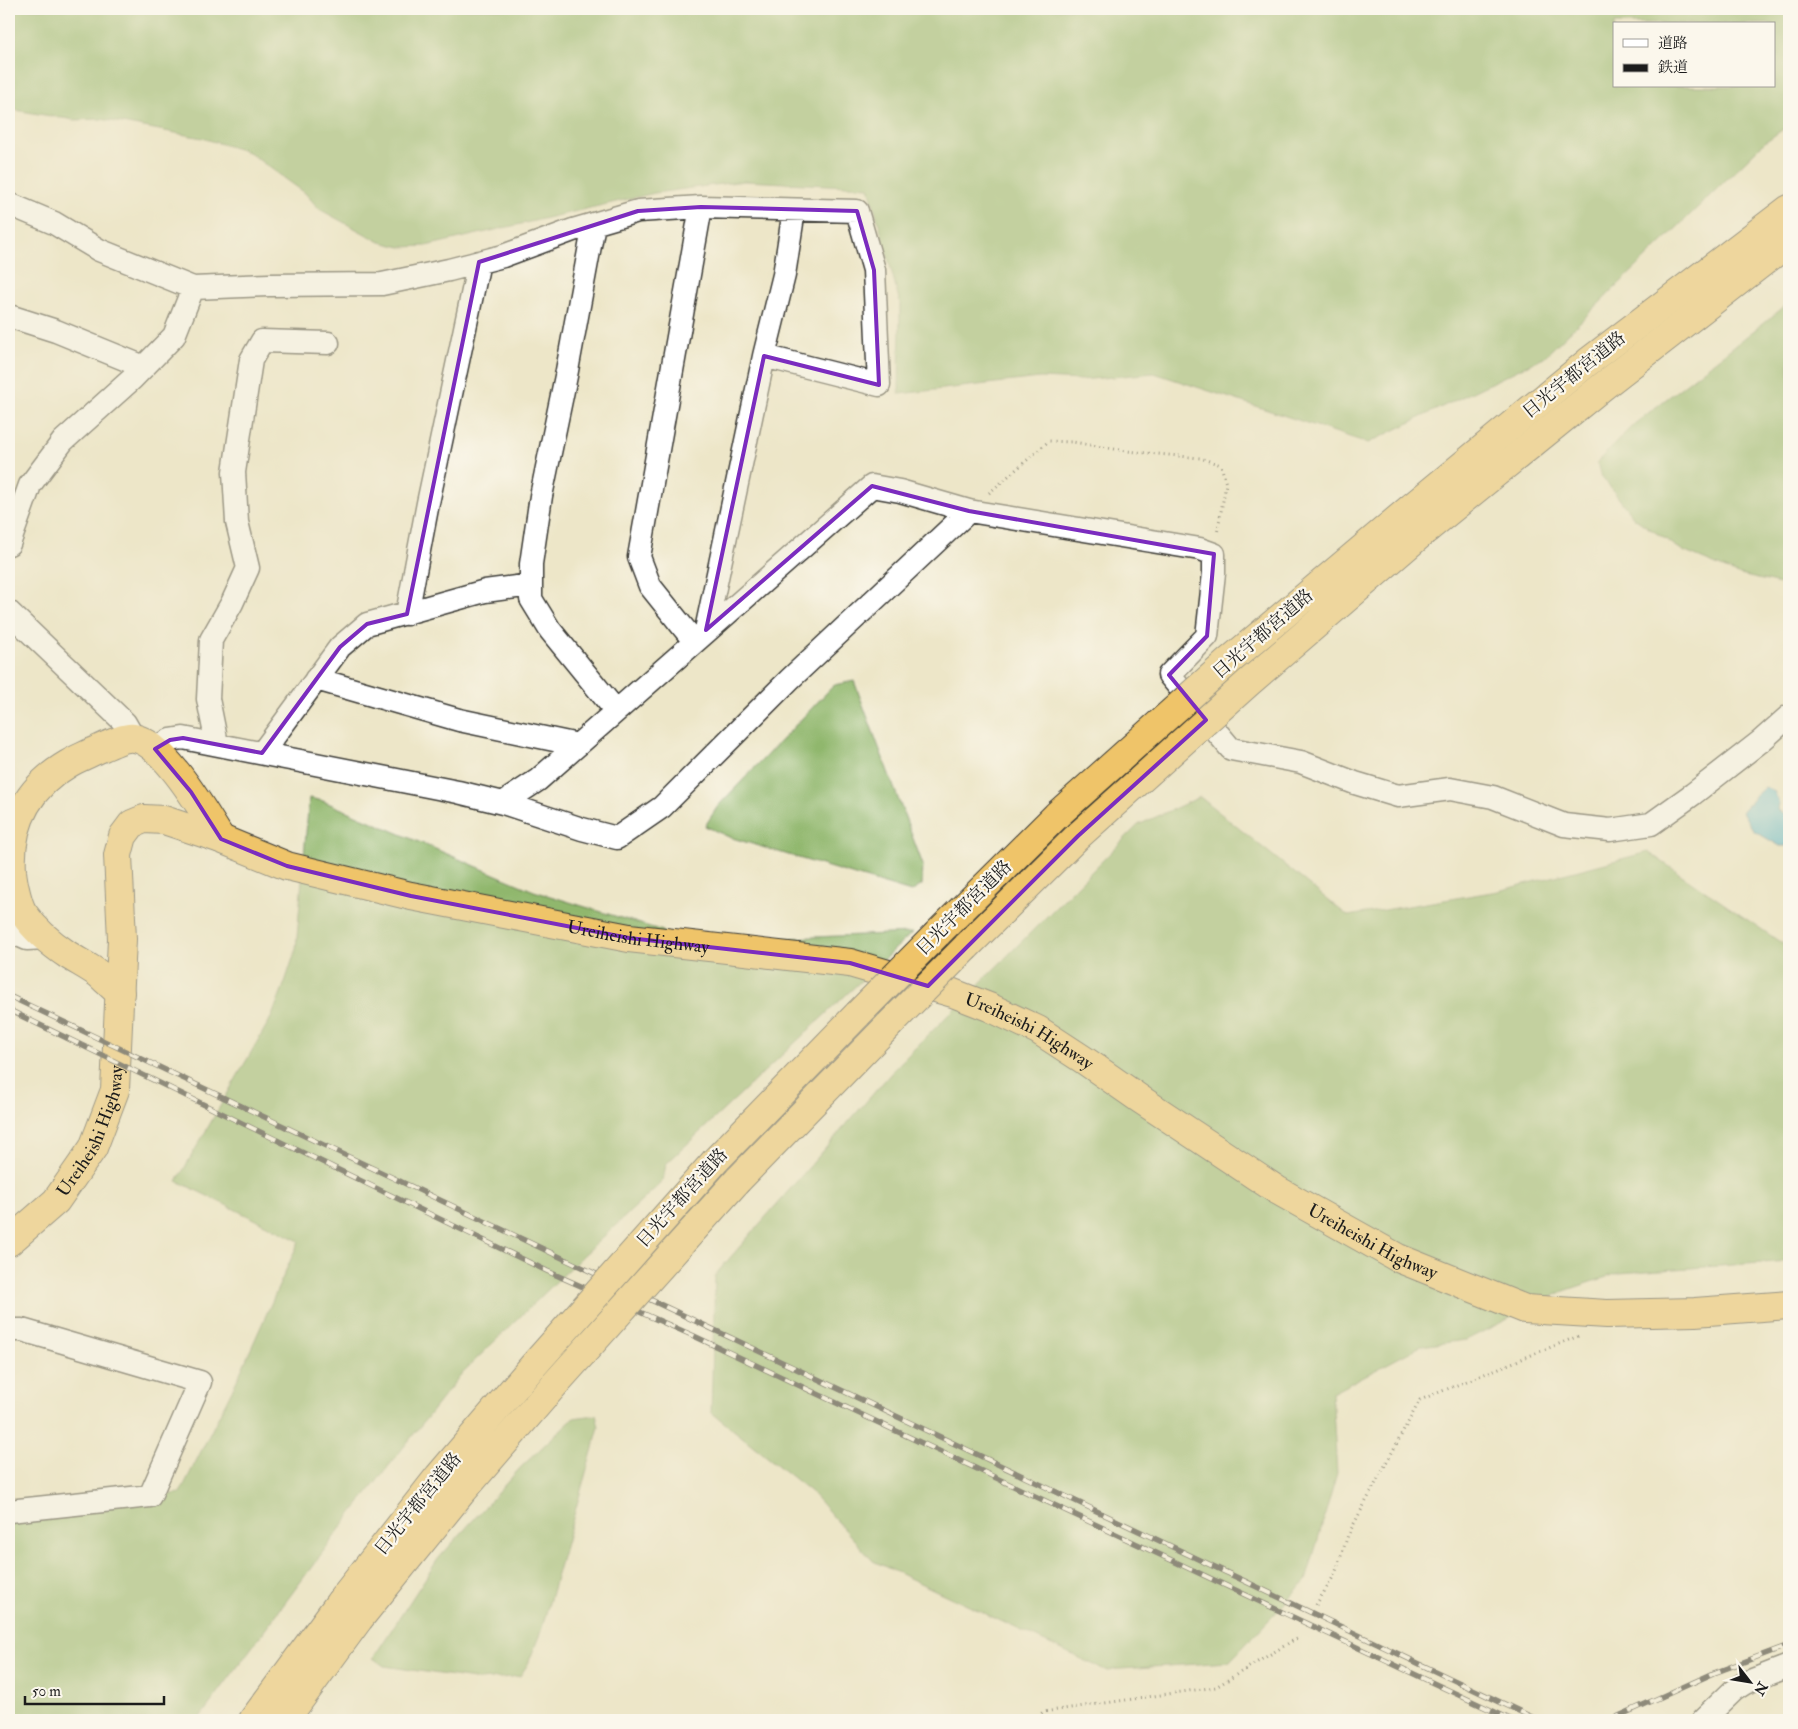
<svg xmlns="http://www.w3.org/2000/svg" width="1798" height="1729" font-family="'IM FELL Double Pica','Noto Serif JP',serif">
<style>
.forest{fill:#90b76d;stroke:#566a44;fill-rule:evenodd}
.water{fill:#52b5d1;stroke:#376876}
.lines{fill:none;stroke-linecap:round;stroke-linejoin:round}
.minor-casing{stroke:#3b3a36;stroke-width:25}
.highway-casing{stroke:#3b3a36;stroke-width:30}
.path{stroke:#3b3a36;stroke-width:3;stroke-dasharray:1 4;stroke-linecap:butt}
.minor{stroke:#fff;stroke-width:22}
.highway{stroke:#efc469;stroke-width:28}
.rail-casing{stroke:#1c1c1c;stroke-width:5.5}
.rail{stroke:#fbf7ec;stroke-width:4;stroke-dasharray:11;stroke-linecap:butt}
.highway-bridge-casing{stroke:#3b3a36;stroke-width:30;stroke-linecap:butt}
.highway-bridge{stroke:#efc469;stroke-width:28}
.marked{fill:none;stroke:#7b2cbf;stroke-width:4;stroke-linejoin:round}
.labels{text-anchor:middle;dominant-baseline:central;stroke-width:4.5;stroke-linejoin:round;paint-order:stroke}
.street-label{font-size:18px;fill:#1c1c1c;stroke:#fbf7ec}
</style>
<rect width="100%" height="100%" fill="#fbf7ec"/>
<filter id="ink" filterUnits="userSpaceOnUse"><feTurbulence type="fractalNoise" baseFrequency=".02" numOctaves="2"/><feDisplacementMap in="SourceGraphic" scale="10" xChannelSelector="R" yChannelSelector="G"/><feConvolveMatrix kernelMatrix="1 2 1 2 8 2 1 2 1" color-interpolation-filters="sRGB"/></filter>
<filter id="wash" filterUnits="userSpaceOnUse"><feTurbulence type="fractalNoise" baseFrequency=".0096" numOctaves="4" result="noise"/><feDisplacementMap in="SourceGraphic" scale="20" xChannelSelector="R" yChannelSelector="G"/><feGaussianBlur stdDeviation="1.12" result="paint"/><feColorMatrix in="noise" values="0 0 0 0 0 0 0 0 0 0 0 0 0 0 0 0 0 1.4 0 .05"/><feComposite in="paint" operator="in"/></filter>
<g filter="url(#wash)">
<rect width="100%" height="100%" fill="#ede6c8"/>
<path class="forest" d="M9 9H1789V125L1765 142 1544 357 1368 443 1154 373 1081 380 1040 378 899 394 900 303 869 187 744 181 655 193 426 246 401 247 380 242 319 209 305 193 248 152 202 138 101 119 74 120 9 109ZM1614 24H1774V86H1614Z
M1789 303V586L1740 575 1683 551 1634 518 1600 474 1597 462 1633 425Z
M854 681 923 865 922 885 911 892 729 837 705 826 718 806 834 685Z
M1200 797 1348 916 1498 891 1648 852 1789 948V1261L1619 1273 1564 1291 1466 1340 1421 1346 1332 1393 1337 1473 1306 1581 1229 1662 1105 1670 873 1561 812 1493 711 1412 715 1275 899 1064 1138 825Z
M309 798 323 801 534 891 663 931 666 943 912 933 666 1164 663 1181 584 1255 462 1373 351 1514 198 1720H9V1511L97 1505 180 1493 237 1380 299 1241 177 1181 272 1016 285 982 296 949Z
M596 1415 599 1427 541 1631 528 1664 520 1676 481 1680 384 1666 373 1658 438 1559 520 1468 573 1418Z"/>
<path class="water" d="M1765 787 1774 791 1779 803 1778 810 1789 816V841L1786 846H1780L1754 831 1742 812 1757 794Z"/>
</g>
<g filter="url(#ink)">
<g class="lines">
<g class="minor-casing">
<path id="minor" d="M9 204 54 223 99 250 193 288 269 285 382 284 449 270 503 256 573 230 638 211 701 207 857 211 874 270 879 385 764 356
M594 224 566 376 541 496 531 564V599L550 630 616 711
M9 316 56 331 144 367
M9 544 30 485 63 441 132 379 174 336 193 288
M9 612 125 723 133 737
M407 614 428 503 479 262
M706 630 764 356 784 275 794 210
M694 641 650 586 639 557 701 207
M316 679 459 720 578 745
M217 744 208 699 211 640 232 603 248 568 237 522 234 472 251 360 262 341 328 343
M155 749 170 740 183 738 458 792 503 803 538 780 872 486 900 491 969 511 1200 549 1214 554V573L1207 636 1169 675 1231 749 1301 762 1355 783 1398 796 1450 789 1493 797 1564 825 1610 830 1651 824 1693 794 1761 741 1789 716
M262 753 340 647 367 624 485 591 531 585
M503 803 582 829 617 838 662 807 790 679 969 511
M9 931 27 939 47 938
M9 1330H22L200 1382 150 1496 9 1511
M1703 1720 1734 1690 1745 1683 1789 1666"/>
</g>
<g class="highway-casing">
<g id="highway">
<path d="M1412 507 1588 362 1789 209"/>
<path d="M1428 528 1602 387 1789 242"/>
<path d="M937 934 1058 814"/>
<path d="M966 947 1078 836"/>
<path d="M120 993C113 988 107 981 100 975 91 968 79 962 68 955 53 945 35 930 24 914 18 906 13 882 12 871 9 824 27 788 68 764 76 759 84 756 92 752 102 748 124 736 134 738 165 743 205 814 221 839"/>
<path d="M716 1160 858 1014"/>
<path d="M738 1180 889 1025"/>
<path id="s1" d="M9 1242 56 1201 93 1148 115 1090 122 939 118 855 123 836 132 824 144 819 164 820 221 839 287 866 411 896 629 938 850 963 953 993 989 1007 1038 1030 1084 1060 1140 1099 1277 1190 1398 1258 1525 1309 1607 1314 1695 1312 1789 1305"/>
<path d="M253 1720 340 1602"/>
<path d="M285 1720 359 1619"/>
</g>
</g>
<path class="path" d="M989 493 1049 441 1073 442 1126 451 1200 458 1221 465 1226 484 1217 534
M1316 1605 1335 1574 1348 1535 1420 1400 1581 1335
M1034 1720 1043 1712 1216 1687 1299 1637"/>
<use href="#minor" class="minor"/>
<use href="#highway" class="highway"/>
<g class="rail-casing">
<path id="rail" d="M9 996 1538 1720
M9 1010 547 1271 694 1336 1512 1720
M1610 1720 1714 1673 1789 1645"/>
</g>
<use href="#rail" class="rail"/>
<g class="highway-bridge-casing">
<path id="highway-bridge" d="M1058 814 1229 661 1412 507
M1078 836 1248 683 1428 528
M858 1014 937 934
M889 1025 966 947
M340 1602 439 1476 533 1366 716 1160
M359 1619 461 1493 555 1384 738 1180"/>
</g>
<use href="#highway-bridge" class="highway-bridge"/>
</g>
</g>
<path d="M0 0H1798V1729H0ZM701 207 857 211 874 270 879 385 764 356 706 630 872 486 969 511 1214 554 1207 636 1169 675 1206 720 1078 836 928 986 850 963 629 938 411 896 287 866 221 839 191 792 155 749 170 740 183 738 262 753 340 647 367 624 407 614 479 262 638 211Z" fill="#ede6c8" fill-opacity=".55" fill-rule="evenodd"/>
<path class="marked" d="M701 207 857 211 874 270 879 385 764 356 706 630 872 486 969 511 1214 554 1207 636 1169 675 1206 720 1078 836 928 986 850 963 629 938 411 896 287 866 221 839 191 792 155 749 170 740 183 738 262 753 340 647 367 624 407 614 479 262 638 211Z"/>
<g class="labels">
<g class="street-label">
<text transform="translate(1574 375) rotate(-39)">日光宇都宮道路</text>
<text transform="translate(1263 634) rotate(-41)">日光宇都宮道路</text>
<text transform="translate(964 908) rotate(-45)">日光宇都宮道路</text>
<text stroke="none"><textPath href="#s1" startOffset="982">Ureiheishi Highway</textPath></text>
<text stroke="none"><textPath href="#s1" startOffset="1388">Ureiheishi Highway</textPath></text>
<text stroke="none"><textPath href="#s1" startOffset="142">Ureiheishi Highway</textPath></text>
<text transform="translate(682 1198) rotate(-48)">日光宇都宮道路</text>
<text stroke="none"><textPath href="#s1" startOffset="1792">Ureiheishi Highway</textPath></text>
<text transform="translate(418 1504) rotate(-51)">日光宇都宮道路</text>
</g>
</g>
<rect width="1798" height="1729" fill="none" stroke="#fbf7ec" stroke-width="30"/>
<rect x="1613" y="22" width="162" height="65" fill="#fbf7ec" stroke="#a29f99"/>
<rect x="1623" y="39" width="25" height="8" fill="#ffffff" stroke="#a29f99"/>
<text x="1658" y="48" font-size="15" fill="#1c1c1c">道路</text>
<rect x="1623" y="64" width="25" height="8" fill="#1c1c1c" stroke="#a29f99"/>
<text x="1658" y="72" font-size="15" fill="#1c1c1c">鉄道</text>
<g transform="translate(1750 1682) rotate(121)" stroke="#fbf7ec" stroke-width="4" paint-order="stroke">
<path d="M0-4L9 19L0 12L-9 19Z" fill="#1c1c1c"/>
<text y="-8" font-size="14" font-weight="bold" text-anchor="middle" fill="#1c1c1c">N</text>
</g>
<path d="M25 1696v8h139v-8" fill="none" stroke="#1c1c1c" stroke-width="2.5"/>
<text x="32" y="1696" font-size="15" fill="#1c1c1c" stroke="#fbf7ec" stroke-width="4" paint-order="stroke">50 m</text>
</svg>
